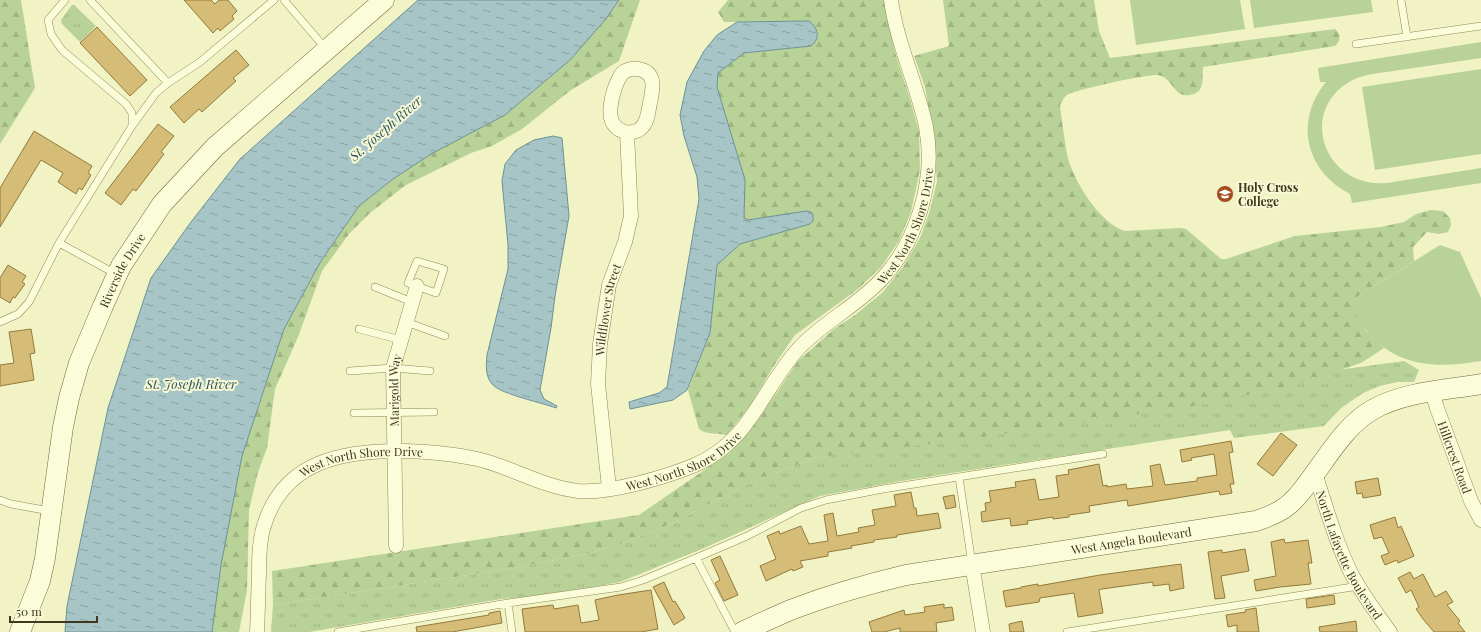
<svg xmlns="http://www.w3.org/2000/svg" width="1481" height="632" font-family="'Playfair Display',serif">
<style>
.grass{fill:url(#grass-tufts)}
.forest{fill:url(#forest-firs)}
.garden{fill:#b8d297}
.water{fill:url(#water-ripples);stroke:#6c9295}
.building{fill:#d5bd77;stroke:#927a3b}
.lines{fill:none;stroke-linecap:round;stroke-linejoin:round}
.lane-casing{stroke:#908858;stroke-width:8}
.street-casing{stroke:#908858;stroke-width:15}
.secondary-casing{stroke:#72693b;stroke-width:21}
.lane{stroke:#fbfcd9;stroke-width:7}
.street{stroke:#fbfcd9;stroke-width:14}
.secondary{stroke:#fbfcd9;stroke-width:20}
.labels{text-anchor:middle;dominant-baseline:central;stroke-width:4;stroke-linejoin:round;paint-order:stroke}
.poi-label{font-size:12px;font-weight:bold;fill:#3f381e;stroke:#f8f9d5;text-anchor:start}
.street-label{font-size:12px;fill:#3f381e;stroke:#f8f9d5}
.water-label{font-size:13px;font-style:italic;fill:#2b5260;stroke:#f8f9d5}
</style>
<defs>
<pattern id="grass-tufts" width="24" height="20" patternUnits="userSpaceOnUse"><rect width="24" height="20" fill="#b8d297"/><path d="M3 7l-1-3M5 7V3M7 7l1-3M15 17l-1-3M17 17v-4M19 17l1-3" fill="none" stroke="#9fb582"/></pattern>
<pattern id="forest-firs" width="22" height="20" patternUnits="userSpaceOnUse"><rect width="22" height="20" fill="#b8d297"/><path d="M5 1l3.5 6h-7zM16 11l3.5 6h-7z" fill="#9fb582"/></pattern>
<pattern id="water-ripples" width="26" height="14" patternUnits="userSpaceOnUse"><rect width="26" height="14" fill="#a7c5c6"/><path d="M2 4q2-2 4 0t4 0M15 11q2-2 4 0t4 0" fill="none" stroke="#89a1a0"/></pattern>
</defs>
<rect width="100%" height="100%" fill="#f1f3c4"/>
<path class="grass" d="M72 5H74L96 26 80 42 62 24 61 20Z
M1404 361 1419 370 1414 382H1397L1380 386 1363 393 1341 408 1324 426 1234 438 1230 430 901 481 820 496 702 549 620 582 549 595 501 599 309 632H271L273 605 514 568 591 553 626 542 673 523 747 484 817 457 863 435Z"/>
<path class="forest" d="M0 0H21L35 88 0 144Z
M619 0H640L619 61 571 90 522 129 492 146 471 153 406 185 370 213 349 234 322 271 298 337 275 389 267 448 258 472 249 510 247 590 239 632H212L221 565 242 456 284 329 321 261 359 206 393 179 431 154 505 115 570 60 605 20Z
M728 0H886L895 52 911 102 919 132 920 170 911 212 899 241 881 267 858 289 795 335 773 367 751 404 727 435C718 433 707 435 699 429L688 390 710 333 717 265 740 244 810 224 748 220 744 218 745 180 717 87V73L744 53 811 46 809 21 724 22 718 12Z
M943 0H1094L1099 31 1110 58 1335 29C1341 34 1341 40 1335 46L1203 67C1202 77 1205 90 1194 94 1172 101 1175 77 1157 75 1147 74 1074 90 1067 95 1064 97 1062 102 1060 105 1062 121 1064 138 1067 154 1072 179 1100 224 1125 231L1180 228 1186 229 1221 259H1226L1295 236 1381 227 1404 222 1416 214 1431 210 1443 211 1450 218 1451 225 1448 232 1439 234 1427 232 1413 247 1414 261 1355 298 1365 330 1384 348 1361 363 1292 386 1193 406 956 441 817 457 747 484 673 523 626 542 591 553 514 568 273 605 272 571 639 515 729 453 746 434 763 413 798 361 834 329 855 315 882 293 903 267 921 236 930 210 937 181 933 134 925 87 914 56 949 46Z"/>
<path class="garden" d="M1130 0H1240L1245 29 1136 45Z
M1250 0H1371L1373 12 1254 28Z
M1481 42V58C1454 62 1427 66 1400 70 1383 73 1364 73 1349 82 1297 114 1326 189 1387 183L1481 168V183L1352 203 1350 194C1305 171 1294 121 1326 82H1320L1318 68Z
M1481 69V154L1375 170 1362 87Z
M1440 245 1460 252 1481 298V361C1436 369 1395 367 1365 329 1360 324 1357 317 1353 311L1355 298Z"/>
<path class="water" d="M418 0H619L605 20 570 60 505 115 431 154 393 179 359 206 321 261 284 329 242 456 221 565 212 632H65L67 606 108 408 151 278 191 222 240 159Z
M809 21C818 28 821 38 811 46L744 53 718 73 717 87 745 180 744 218 748 220 806 211 811 212 813 215V221L810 224 740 244 717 265 710 333 687 390 673 400 630 409 629 402 659 393 667 387 699 199 697 177 684 136 680 115 687 82 704 51 717 35 737 22Z
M553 136 562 138 569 216 555 296 551 328 540 390 544 399 557 406 556 408C543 403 501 394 493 385 485 377 486 365 487 355L508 269V245L502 181 505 164 516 150 534 140Z"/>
<path class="building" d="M184 0H211L215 4 219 0H228L237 11 232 16 234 19 220 31 218 28 213 33Z
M97 27 147 80 130 96 80 43Z
M236 50 249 65 233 78 236 81 202 112 199 109 184 123 170 107Z
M158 124 174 136 161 152 164 154 136 191 133 189 121 205 105 193Z
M34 131 92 166 88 173 91 175 82 190 79 188 76 194 58 182 63 173 41 160 0 227V188Z
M8 265 26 276 22 282 25 284 15 298 13 297 10 303 0 297V278Z
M31 329 35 353 30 354 34 380 0 386V365L14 363 9 332Z
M1281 433 1297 445 1273 476 1257 464Z
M1231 441 1233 452 1229 453 1234 484H1230L1232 493 1220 495 1219 491 1128 506 1127 500 1089 506 1090 512 1069 515V517L1053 519V517L1027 521 1028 524 1011 526 1010 518 982 522 981 512 986 511 985 503 991 502 989 491 1016 487 1015 482 1035 479 1039 500 1059 497 1056 476 1069 474 1068 470 1099 464 1103 486 1107 485V487L1126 484 1127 489 1153 486 1150 466 1160 464 1165 485 1197 481V478L1217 475 1214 454 1191 458 1192 460 1182 462 1180 450Z
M1378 478 1381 495 1363 498 1362 493 1357 494 1355 482Z
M911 492 914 508H916L917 516 938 513 941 528 897 535V537L874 540V542L851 546 852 548 828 552V556L800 561 803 567 793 571 792 569 766 581 760 566 776 559 767 536 779 531 780 534 801 526 809 544 828 541 824 515 833 513 837 536 859 532 858 528 875 525 872 510 896 506 894 495Z
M954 495 956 507 946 509 943 497Z
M1395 517 1398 528 1401 526 1414 556 1398 563 1397 560 1385 565 1381 556 1389 553 1382 537 1374 539 1370 525Z
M1284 539 1285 543 1308 540 1312 563H1308L1311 584 1280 587 1256 591 1254 580 1276 576 1271 542Z
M1245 549 1249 571 1221 576 1225 598 1215 599 1208 552 1222 550V553Z
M720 556 738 595 724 601 715 583 720 580 711 560Z
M1181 564 1184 588 1170 591 1169 584 1153 586V582L1102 589 1099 590 1103 613 1078 617 1074 593 1040 598 1039 602 1006 607 1003 591 1021 588V587L1038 584V586L1100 575Z
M1410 572 1414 579 1423 574 1435 597 1446 591 1453 602 1447 605 1460 621 1458 623 1465 632H1434L1423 619 1416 609 1419 607 1411 590 1406 593 1398 578Z
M664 582 673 602 675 601 685 618 674 625 653 587Z
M651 590 658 629 641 632H525L522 609 553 605 554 609 578 605 581 623 599 620 595 600 618 595Z
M1334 595 1335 604 1307 608 1306 599Z
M944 604V608L952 607 954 620 936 623 937 632H900V628L884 632H872L869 622 904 610 905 615 925 612 924 607Z
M1256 608 1259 632H1237V625L1228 627 1226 615 1246 612 1245 610Z
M500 611 502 623 452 632H417L416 627 489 615V613Z
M1022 621 1024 632H1010L1009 624Z
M1356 621 1357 632H1320L1319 627Z"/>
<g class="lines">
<g class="lane-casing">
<path id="lane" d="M65 0 48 20 51 34 62 50 126 104 132 113V126L59 243 116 274
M90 0 168 83 200 62 274 0
M284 0 326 49
M1401 0 1407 37
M1356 44 1481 26
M132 126 156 93 168 83
M417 261 444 269 436 293 408 283Z
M375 287 412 302
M0 322 18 314 29 302 59 243
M406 322 445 336
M359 329 401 340
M350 371 393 368 430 371
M354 413 434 412
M959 477 972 564
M0 500 11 504 50 511
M696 558 735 632
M508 603 512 632
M338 632 508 603 621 587 643 580 696 558 747 536 801 508 826 500 883 489 1103 454
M1067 632 1359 586"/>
</g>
<g class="street-casing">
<g id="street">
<path id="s1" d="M1432 392 1437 408 1471 501 1481 520"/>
<path id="s2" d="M1315 473C1326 507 1336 543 1352 575 1363 595 1377 614 1390 632"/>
<path id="s3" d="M609 488 598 384 600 344 609 285 625 242 631 216 627 133C631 132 638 132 641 128 648 122 648 112 650 103 653 89 657 72 638 69 632 68 624 70 621 75 614 86 604 117 616 127 618 130 624 131 627 133"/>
<path id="s4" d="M396 546 393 368 417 286"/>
<path d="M972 564 983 632"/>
<path id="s5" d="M257 632C258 613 258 594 259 575 259 559 259 544 263 529 282 460 344 450 406 451 433 452 459 454 485 461 516 470 545 487 578 491 609 494 666 477 695 465 751 441 762 388 800 347 824 322 856 306 880 281 917 243 936 180 926 127 917 84 897 44 891 0"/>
</g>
</g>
<g class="secondary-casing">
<g id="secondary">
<path id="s6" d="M20 632 40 581 45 558 63 427 69 398 79 363 103 306 121 266 162 204 215 147 384 0"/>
<path id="s7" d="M742 632C759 624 776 616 793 609 830 595 868 584 906 575L1256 521C1265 518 1275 514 1283 509 1294 502 1303 490 1310 480 1328 456 1346 425 1372 410 1403 392 1446 390 1481 384"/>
</g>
</g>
<use href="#lane" class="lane"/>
<use href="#street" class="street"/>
<use href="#secondary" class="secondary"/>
</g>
<defs>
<g id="university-disc" transform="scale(0.9)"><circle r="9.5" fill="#a64c22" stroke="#f8f9d5"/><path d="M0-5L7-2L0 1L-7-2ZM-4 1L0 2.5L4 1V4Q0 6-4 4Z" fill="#fff"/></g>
</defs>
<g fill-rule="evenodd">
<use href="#university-disc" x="1225" y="194"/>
</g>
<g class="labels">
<g class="poi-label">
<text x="1238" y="187">Holy Cross<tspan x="1238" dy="14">College</tspan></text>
</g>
<g class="street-label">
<text stroke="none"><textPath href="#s5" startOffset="906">West North Shore Drive</textPath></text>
<text stroke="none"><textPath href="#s6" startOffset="379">Riverside Drive</textPath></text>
<text stroke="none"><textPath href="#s3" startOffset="180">Wildflower Street</textPath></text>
<text stroke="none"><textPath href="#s4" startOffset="156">Marigold Way</textPath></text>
<text stroke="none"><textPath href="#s1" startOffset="69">Hillcrest Road</textPath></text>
<text stroke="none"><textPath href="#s5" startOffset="571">West North Shore Drive</textPath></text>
<text stroke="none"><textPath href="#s5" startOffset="235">West North Shore Drive</textPath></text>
<text stroke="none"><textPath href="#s7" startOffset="402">West Angela Boulevard</textPath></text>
<text stroke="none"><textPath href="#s2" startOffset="89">North Lafayette Boulevard</textPath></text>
</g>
<g class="water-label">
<text transform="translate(385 128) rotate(-41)">St. Joseph River</text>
<text x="191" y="383">St. Joseph River</text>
</g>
</g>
<path d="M10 616v6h87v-6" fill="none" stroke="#3f381e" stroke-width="2"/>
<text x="16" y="616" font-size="12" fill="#3f381e" stroke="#f8f9d5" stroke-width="3" paint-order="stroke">50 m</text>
</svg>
